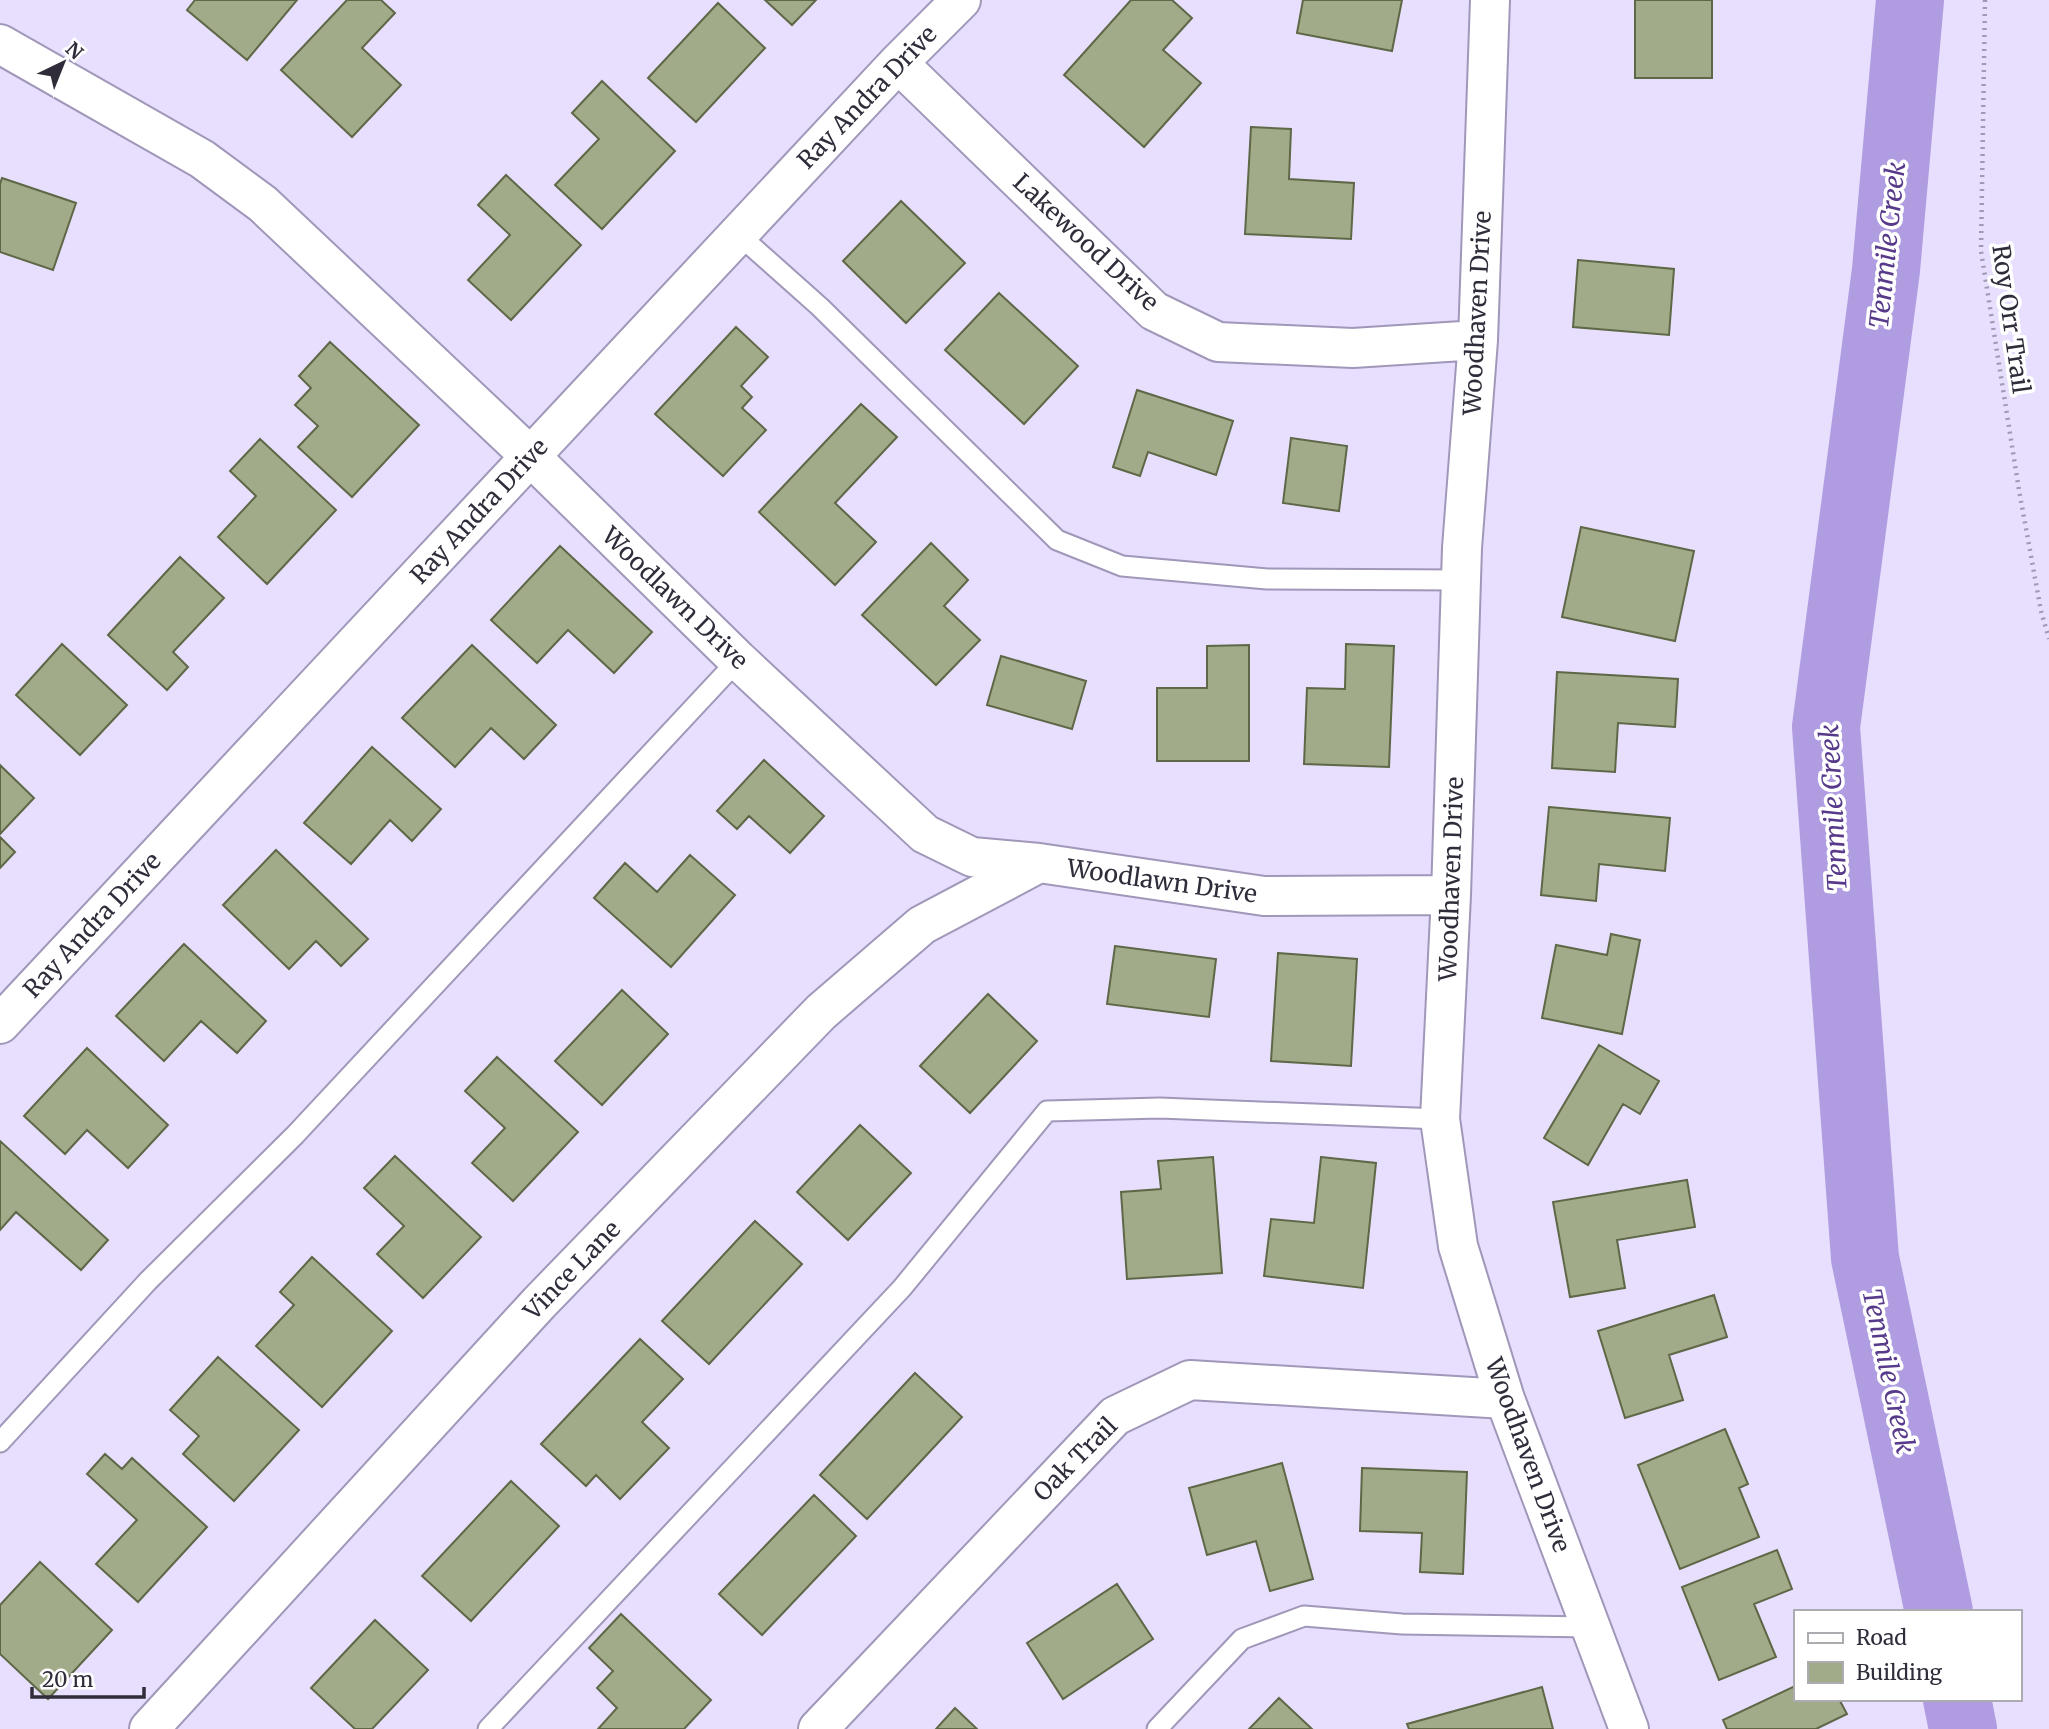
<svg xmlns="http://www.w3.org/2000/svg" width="2049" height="1729" font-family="Merriweather,serif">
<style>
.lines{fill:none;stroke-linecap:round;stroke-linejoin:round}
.river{stroke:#b09ce0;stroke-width:68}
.building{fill:#a2ab89;stroke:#5e6746;stroke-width:2}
.lane-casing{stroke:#a097b9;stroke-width:23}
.street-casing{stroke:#a097b9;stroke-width:42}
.path{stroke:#9f99b1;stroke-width:4.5;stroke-dasharray:2 5;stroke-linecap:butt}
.lane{stroke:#fff;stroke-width:19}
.street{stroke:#fff;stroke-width:38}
.labels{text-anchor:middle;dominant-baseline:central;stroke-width:7;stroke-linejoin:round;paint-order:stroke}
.street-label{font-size:24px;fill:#302c3a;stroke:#fff}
.water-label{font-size:26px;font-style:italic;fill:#573a8a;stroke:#fff}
</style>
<rect width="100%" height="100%" fill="#e7dffd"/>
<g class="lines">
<path class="river" d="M1910 0 1886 270 1826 727 1865 1258 1939 1612
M1957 1699 1963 1729"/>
</g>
<path class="building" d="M195 0H297L247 60 187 10Z
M347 0H381L395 13 362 48 401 85 352 137 281 70Z
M765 0H816L792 25Z
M1131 0H1172L1192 18 1163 50 1201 83 1144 147 1064 75Z
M1303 0H1402L1392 51 1297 33Z
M1635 0H1712V78H1635Z
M718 3 765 48 696 122 648 78Z
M602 81 675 151 602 229 555 185 599 139 572 113Z
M1251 127 1291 129 1289 179 1354 183 1351 239 1245 234Z
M506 175 581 245 511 320 468 280 510 235 478 205Z
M2 178 76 203 53 270 0 252V184Z
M901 201 965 263 906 323 843 261Z
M1578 260 1674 269 1669 335 1573 327Z
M999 293 1078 366 1024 424 945 350Z
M736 327 768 357 741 386 752 397 742 408 766 430 723 476 655 414Z
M330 342 419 425 352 497 298 447 318 426 295 405 311 388 299 376Z
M1137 390 1233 421 1216 475 1148 452 1140 476 1113 467Z
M861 404 897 437 835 503 876 542 835 585 759 512Z
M1291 438 1347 446 1339 511 1283 503Z
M260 439 336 510 267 584 218 537 256 496 230 471Z
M1581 527 1694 551 1675 641 1562 617Z
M931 543 968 580 944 606 980 640 936 685 862 615Z
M560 546 652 632 614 673 568 630 537 663 491 620Z
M180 557 224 598 173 652 188 667 167 690 108 635Z
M62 644 127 705 80 755 16 695Z
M1346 644 1394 646 1389 767 1304 764 1307 688 1345 689Z
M472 645 556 725 524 759 491 728 455 767 402 718Z
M1249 645V761H1157V688H1207V646Z
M1001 656 1086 681 1072 729 987 705Z
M1557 672 1678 679 1675 727 1618 723 1615 772 1552 768Z
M372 747 441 809 412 841 390 820 351 864 304 823Z
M764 760 824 816 790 853 749 816 737 829 717 811Z
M0 765 34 798 0 834Z
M1549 807 1670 818 1665 871 1599 864 1596 901 1541 895Z
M0 837 15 852 0 868Z
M276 850 368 939 341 966 316 941 289 969 223 905Z
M690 855 735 895 671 967 594 898 625 863 657 892Z
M1611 934 1640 940 1622 1034 1542 1018 1556 945 1607 955Z
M184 944 266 1021 237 1053 201 1021 164 1061 116 1016Z
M1115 946 1216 959 1209 1017 1107 1004Z
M1278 953 1357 959 1351 1066 1271 1061Z
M622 990 668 1034 602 1105 555 1061Z
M988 994 1037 1041 970 1113 920 1066Z
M1599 1045 1659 1081 1640 1114 1623 1104 1588 1165 1544 1138Z
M87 1048 168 1125 128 1168 87 1130 65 1154 24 1116Z
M497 1057 578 1132 513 1201 472 1163 505 1128 465 1091Z
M860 1125 911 1173 848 1240 797 1192Z
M0 1141 108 1240 81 1270 16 1212 0 1230Z
M395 1156 481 1237 423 1298 377 1254 404 1226 364 1188Z
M1213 1157 1222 1273 1127 1279 1121 1192 1161 1189 1158 1161Z
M1321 1157 1376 1163 1363 1288 1264 1276 1271 1219 1314 1223Z
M1687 1180 1695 1227 1617 1240 1625 1288 1570 1297 1553 1202Z
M755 1221 802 1264 709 1364 662 1321Z
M312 1257 392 1331 322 1407 256 1346 294 1305 280 1292Z
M1714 1295 1727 1337 1669 1355 1683 1400 1625 1418 1598 1331Z
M640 1339 683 1379 642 1422 669 1448 620 1499 596 1475 586 1486 541 1444Z
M218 1357 299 1430 234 1501 183 1454 199 1436 170 1410Z
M915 1373 962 1417 867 1519 820 1475Z
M1725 1429 1748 1484 1739 1488 1759 1537 1680 1569 1638 1465Z
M105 1454 122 1469 132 1458 207 1527 138 1602 96 1564 137 1520 87 1474Z
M1282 1463 1313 1579 1270 1591 1256 1541 1207 1555 1189 1488Z
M1362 1468 1467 1472 1463 1574 1420 1572 1422 1533 1360 1531Z
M511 1481 559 1526 471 1621 422 1576Z
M814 1495 856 1536 762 1635 719 1594Z
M1777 1550 1792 1589 1754 1604 1776 1657 1719 1680 1682 1587Z
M40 1562 112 1630 48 1699 0 1654V1605Z
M1117 1584 1153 1639 1063 1699 1027 1643Z
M621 1614 711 1700 684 1729H598L617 1708 597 1688 613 1671 589 1648Z
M375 1620 428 1670 372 1729H355L311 1688Z
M1795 1686V1699H1839L1847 1714 1816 1729H1727L1723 1720Z
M1542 1687 1553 1729H1409L1407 1724Z
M1279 1698 1312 1729H1249Z
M955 1708 977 1729H936Z"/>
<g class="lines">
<g class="lane-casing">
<path id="lane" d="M738 234 820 307 1057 540 1122 566 1267 579 1461 580
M0 1442 148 1281 295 1135 738 660
M488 1729 902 1288 1047 1111 1160 1108 1440 1119
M1157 1729 1242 1639 1304 1616 1402 1624 1591 1627"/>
</g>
<g class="street-casing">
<path id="street" d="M1490 0 1478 340 1462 548 1451 895 1440 1119 1458 1246 1505 1399 1629 1729
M0 44 202 159 263 204 530 456 738 660 925 834 972 857 1039 863 1264 896 1451 895
M898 63 1154 311 1218 342 1353 348 1478 340
M0 1024 898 63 961 0
M149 1729 539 1303 821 1012 922 925 1039 863
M818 1729 1115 1416 1190 1380 1505 1399"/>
</g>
<path class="path" d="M1985 0 1981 251 2019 490 2041 611 2049 639"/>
<use href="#lane" class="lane"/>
<use href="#street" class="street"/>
</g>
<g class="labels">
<g class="street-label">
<text transform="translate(867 97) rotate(-46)">Ray Andra Drive</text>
<text transform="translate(1086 242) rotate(43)">Lakewood Drive</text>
<text transform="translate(1477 313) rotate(-87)">Woodhaven Drive</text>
<text transform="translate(2011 319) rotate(82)">Roy Orr Trail</text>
<text transform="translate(479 511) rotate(-47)">Ray Andra Drive</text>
<text transform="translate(675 598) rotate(44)">Woodlawn Drive</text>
<text transform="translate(1451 879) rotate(-88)">Woodhaven Drive</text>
<text transform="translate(1162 881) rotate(8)">Woodlawn Drive</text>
<text transform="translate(92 925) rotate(-47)">Ray Andra Drive</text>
<text transform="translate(572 1270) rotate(-46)">Vince Lane</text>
<text transform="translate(1528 1455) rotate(70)">Woodhaven Drive</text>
<text transform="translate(1075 1459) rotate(-45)">Oak Trail</text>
</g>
<g class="water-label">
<text transform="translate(1887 245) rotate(-84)">Tenmile Creek</text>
<text transform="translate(1833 808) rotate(-93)">Tenmile Creek</text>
<text transform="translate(1889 1371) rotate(78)">Tenmile Creek</text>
</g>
</g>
<rect x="1794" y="1610" width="228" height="91" fill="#ffffff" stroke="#acabb0" stroke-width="2"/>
<rect x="1808" y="1633" width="35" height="10" fill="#ffffff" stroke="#acabb0" stroke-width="2"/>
<text x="1856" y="1645" font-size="21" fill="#302c3a">Road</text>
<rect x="1808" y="1662" width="35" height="21" fill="#a2ab89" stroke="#acabb0" stroke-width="2"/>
<text x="1856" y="1680" font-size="21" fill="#302c3a">Building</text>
<g transform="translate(63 63) rotate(43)" stroke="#ffffff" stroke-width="5" paint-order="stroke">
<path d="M0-5L12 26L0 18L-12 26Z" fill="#302c3a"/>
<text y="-10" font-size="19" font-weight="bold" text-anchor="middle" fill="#302c3a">N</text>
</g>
<path d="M32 1687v10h112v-10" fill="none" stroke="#302c3a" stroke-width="3.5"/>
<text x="42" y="1687" font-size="21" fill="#302c3a" stroke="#ffffff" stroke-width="5" paint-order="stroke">20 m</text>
</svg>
